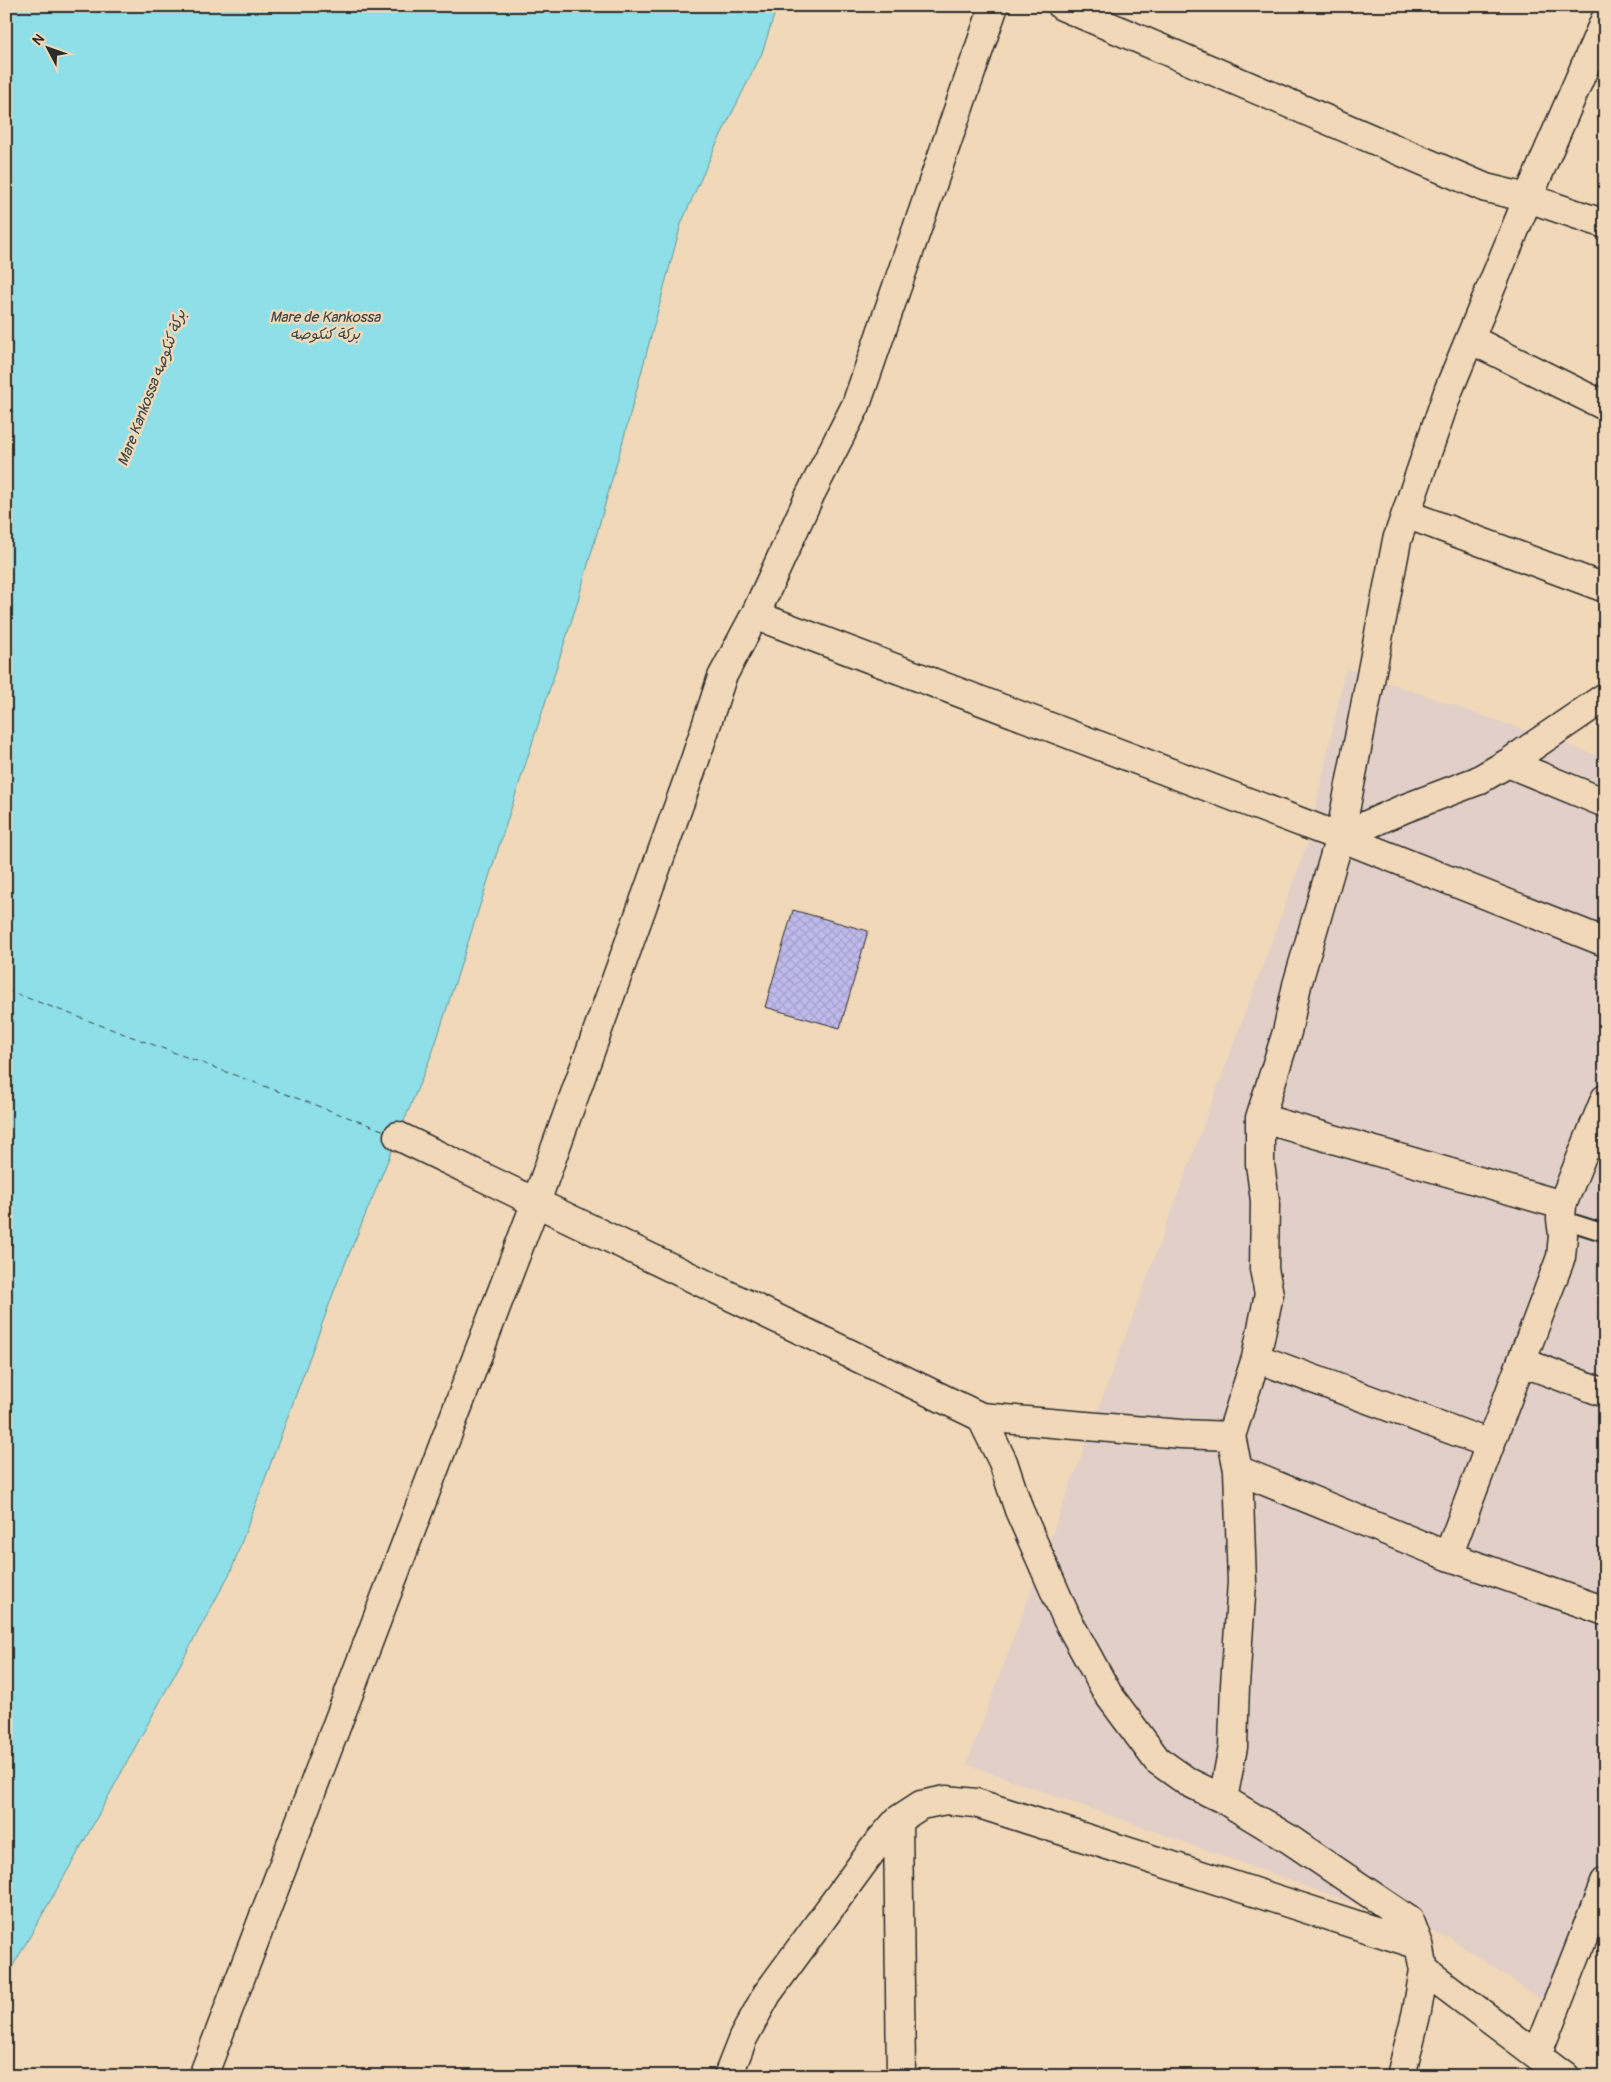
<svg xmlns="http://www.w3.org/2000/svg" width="1611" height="2082" font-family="Pangolin,'Playpen Sans Arabic',sans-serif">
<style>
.built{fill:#e2cfc8}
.water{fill:#8edfe8;stroke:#66979c}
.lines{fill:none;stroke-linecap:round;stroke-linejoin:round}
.ferry{stroke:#3a4647;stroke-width:1;stroke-dasharray:6 5;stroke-linecap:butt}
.building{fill:url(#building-cross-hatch);stroke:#2b2b2b}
.lane-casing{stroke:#2b2b2b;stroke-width:20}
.street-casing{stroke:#2b2b2b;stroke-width:31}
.lane{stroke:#f0d8b8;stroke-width:16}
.street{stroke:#f0d8b8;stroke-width:28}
.labels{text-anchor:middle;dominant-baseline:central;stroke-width:5;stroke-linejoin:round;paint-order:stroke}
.water-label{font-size:15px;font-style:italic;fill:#3a4647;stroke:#f0d8b8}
</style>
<defs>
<pattern id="building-cross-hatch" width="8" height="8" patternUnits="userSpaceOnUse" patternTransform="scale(1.25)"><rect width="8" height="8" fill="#c0baec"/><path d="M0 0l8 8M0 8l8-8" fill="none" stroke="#a5a0cb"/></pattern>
</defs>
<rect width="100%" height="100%" fill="#f0d8b8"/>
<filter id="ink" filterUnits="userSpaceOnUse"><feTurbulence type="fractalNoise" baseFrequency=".02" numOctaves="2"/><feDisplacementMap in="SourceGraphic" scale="10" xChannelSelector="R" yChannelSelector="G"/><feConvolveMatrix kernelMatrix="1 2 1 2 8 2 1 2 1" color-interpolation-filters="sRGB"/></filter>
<g filter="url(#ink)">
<path class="built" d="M1346 668 1605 758V1851L1547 2004 1450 1938 967 1764 1308 843Z"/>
<path class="water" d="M6 6H777L762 53 715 147 681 224 624 437 576 607 433 1051 336 1286 231 1571 77 1854 6 1978Z"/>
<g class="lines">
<path class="ferry" d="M6 990 385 1131"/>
</g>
<path class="building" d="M793 910 868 931 840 1028 765 1007Z"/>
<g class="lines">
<g class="lane-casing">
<path id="lane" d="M1585 1145 1605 1153
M1561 1219 1605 1233"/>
</g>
<g class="street-casing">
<path id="street" d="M1062 6 1486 188 1528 198 1605 224
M1470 339 1605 406
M1406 514 1605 588
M755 615 1340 837 1605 942
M1508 763 1605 803
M1340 837 1403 809 1477 781 1508 763 1605 697
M1260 1118 1562 1205
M398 1136 981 1417 1181 1434 1231 1436
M1256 1358 1490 1444
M1522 1362 1605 1393
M981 1417 1003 1462 1019 1510 1067 1619 1108 1694 1157 1760 1188 1782 1223 1799
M1238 1470 1448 1556 1605 1611
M1448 1556 1561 1257 1563 1235 1561 1219 1562 1205 1605 1099
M898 1820 901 2076
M1424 1970 1565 2076
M1537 2055 1605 1882
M203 2076 536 1202 695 760 722 677 755 615 810 495 856 405 994 6
M728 2076 743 2038 767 1994 877 1844 898 1820 921 1805 946 1800 976 1803 1419 1945
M1401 2076 1417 2011 1424 1970 1419 1945 1410 1921 1289 1839 1223 1799 1233 1747 1235 1685 1242 1582 1238 1470 1231 1436 1256 1358 1269 1294 1264 1269 1265 1201 1260 1164V1118L1287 1032 1297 985 1340 837 1397 540 1449 389 1528 198 1605 20"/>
</g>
<use href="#lane" class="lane"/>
<use href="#street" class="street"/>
</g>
</g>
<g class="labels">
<g class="water-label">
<text x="325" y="317">Mare de Kankossa<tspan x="325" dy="17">بركة كنكوصه</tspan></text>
<text transform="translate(152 388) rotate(-69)">Mare Kankossa بركة كنكوصه</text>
</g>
</g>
<rect width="1611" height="2082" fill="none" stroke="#f0d8b8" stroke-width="25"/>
<rect x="12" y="12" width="1586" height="2057" fill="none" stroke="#2b2b2b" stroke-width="2" filter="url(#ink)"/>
<g transform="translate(48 48) rotate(311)" stroke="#f0d8b8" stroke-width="4" paint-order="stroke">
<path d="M0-4L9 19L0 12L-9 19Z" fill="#2b2b2b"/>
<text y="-8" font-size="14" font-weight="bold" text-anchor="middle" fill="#2b2b2b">N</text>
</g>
</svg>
